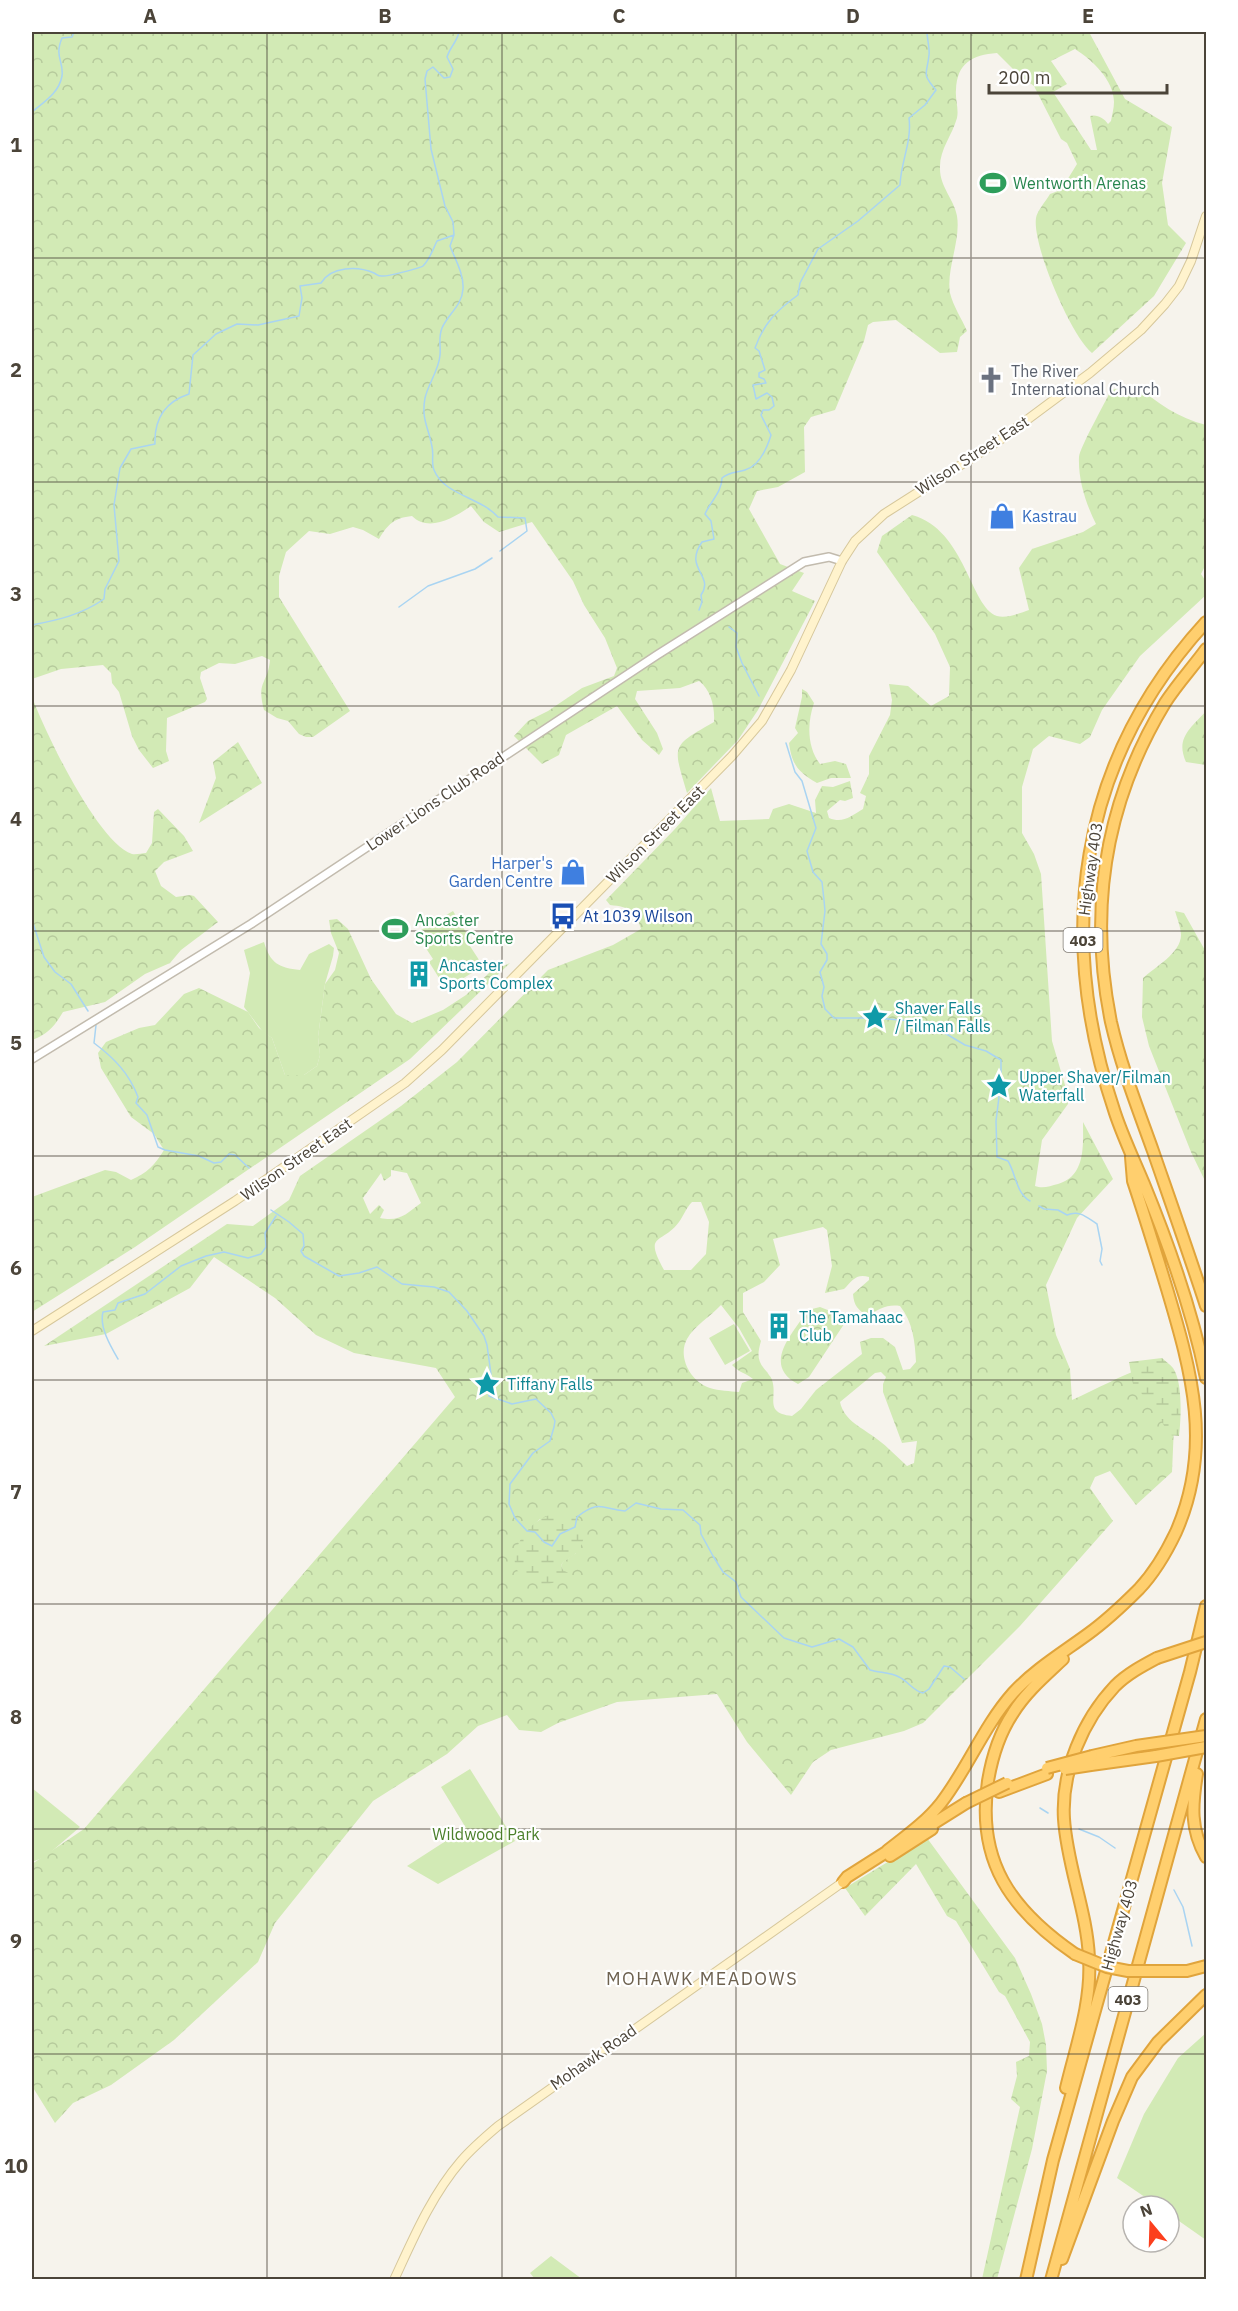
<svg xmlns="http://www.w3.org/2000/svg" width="1238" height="2311" font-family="'IBM Plex Sans',sans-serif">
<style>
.green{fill:#d2eab5}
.forest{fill:url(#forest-crowns);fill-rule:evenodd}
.wetland{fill:url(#wetland-marsh)}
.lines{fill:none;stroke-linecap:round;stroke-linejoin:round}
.stream{stroke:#a9d4f2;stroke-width:1.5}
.tertiary-casing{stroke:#c2bbae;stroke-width:10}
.secondary-casing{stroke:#d6c79b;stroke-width:10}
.motorway-casing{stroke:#e0a43c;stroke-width:14}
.tertiary{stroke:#fff;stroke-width:7}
.secondary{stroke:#fff3cd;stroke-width:8}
.motorway{stroke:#ffcf6e;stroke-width:10}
.motorway-bridge-casing{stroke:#e0a43c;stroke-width:14;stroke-linecap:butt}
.motorway-bridge{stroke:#ffcf6e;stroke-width:10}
.grid{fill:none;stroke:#4b4439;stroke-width:1.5;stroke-opacity:0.55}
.labels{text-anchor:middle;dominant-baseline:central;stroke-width:4.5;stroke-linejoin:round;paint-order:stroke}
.shield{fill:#fff;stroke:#817c74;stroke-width:1.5}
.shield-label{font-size:15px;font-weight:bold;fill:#4b4439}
.leisure-label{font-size:16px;fill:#27864d;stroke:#fff;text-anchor:start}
.worship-label{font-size:16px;fill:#5b616d;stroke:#fff;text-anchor:start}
.street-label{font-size:16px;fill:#4b4439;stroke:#fff}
.shop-label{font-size:16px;fill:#366cbe;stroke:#fff;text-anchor:start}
.transit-label{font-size:16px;fill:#164399;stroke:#fff;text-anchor:start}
.culture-label{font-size:16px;fill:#0d838f;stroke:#fff;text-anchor:start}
.park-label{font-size:16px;fill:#4a7f2a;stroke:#fff}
.neighbourhood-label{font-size:18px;letter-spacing:1.5px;fill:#6e6250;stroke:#fff}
.neatline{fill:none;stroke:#4b4439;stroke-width:2}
.grid-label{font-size:20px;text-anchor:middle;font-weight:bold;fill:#4b4439}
</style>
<defs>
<pattern id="forest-crowns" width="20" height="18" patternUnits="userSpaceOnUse" patternTransform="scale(1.5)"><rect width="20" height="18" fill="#d2eab5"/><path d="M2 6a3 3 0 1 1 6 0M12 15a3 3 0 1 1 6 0" fill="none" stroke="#b6ca9c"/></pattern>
<pattern id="wetland-marsh" width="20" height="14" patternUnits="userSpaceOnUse" patternTransform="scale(1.5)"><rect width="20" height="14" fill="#d2eab5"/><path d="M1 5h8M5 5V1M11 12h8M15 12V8" fill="none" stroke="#b6ca9c"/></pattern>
</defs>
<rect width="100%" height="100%" fill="#f6f3ec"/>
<path class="green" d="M453 911 469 937 466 940 483 966 446 989 429 962 433 959 416 933Z
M264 942C270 963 279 968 300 970L309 954 329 944 334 948 333 956 325 984 318 1037 320 1055 317 1066 304 1075H285L272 1038 263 1032 244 1007 250 973 244 950Z
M734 1324 750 1351 725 1365 709 1338Z
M470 1769 515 1841 438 1884 407 1866 466 1828 441 1787Z
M32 1788 80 1827 45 1857 32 1862Z
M1206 2033V2240L1169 2214V2206H1158L1117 2178 1144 2114 1178 2058Z
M551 2256 582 2279H535L530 2273Z"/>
<path class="forest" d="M32 32H1089L1125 99 1172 127 1162 183 1168 225 1186 243 1154 296 1092 353C1071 336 1032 245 1036 218 1037 211 1046 201 1050 194L1061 190 1077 164 1067 143 1061 139 1034 86 1020 76 997 53C972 55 957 63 956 90 955 99 959 109 957 118 952 136 939 150 940 169 940 187 954 199 957 216 961 241 946 269 950 293 953 306 962 319 967 331L960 337 957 352 940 353 896 320 873 322 868 325 864 341 835 410 811 417 804 427 805 472 778 487 757 491 749 509 780 564 804 573 792 591 815 601 758 710 738 740 687 793C673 745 670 747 714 722 715 707 711 690 699 681L680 688 637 691 635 699 657 733 663 749 659 755 642 740 617 706 566 735 559 755 542 764 514 736 528 721 548 711 582 688 614 676 617 668 605 638 584 605 573 581 532 522 499 532 484 522 471 506C455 517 429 533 412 516 394 518 388 524 379 539L363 530 353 527 330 534 309 531 286 552 279 576V597L350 711 313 737H306L299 734 288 721 277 718 264 710C256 681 268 684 270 660L262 656 235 664 219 663 201 672 200 678 207 699 205 702 167 718 166 751 169 761 153 768 139 750 132 736 119 692 112 683 111 673 103 665 61 669 32 679ZM1075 49C1092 60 1114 80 1114 102 1114 108 1112 115 1111 121L1108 124C1104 118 1097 114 1090 116L1097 150H1091L1053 92 1067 84 1051 61Z
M1135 385C1158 403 1178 418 1206 425V564L1201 574 1205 580 1206 595 1140 656 1102 710 1090 737 1080 744 1049 736 1033 749 1022 787V833L1034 854 1041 874 1052 1041 1067 1092 1068 1104 1042 1140 1035 1186C1043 1189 1050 1186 1058 1184 1086 1176 1083 1145 1083 1122L1113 1179 1077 1218 1046 1285 1056 1335 1070 1369 1072 1400C1097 1389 1121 1375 1146 1367L1174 1426 1172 1472 1136 1505 1110 1471 1095 1477 1090 1488 1113 1521 1020 1626 923 1723 904 1731 831 1750 813 1762 791 1795 747 1742 717 1694 617 1702 558 1723 541 1732 519 1730 507 1715 478 1726 447 1754 373 1801 275 1923 258 1962 174 2040 111 2085 73 2103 55 2123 32 2086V1864L84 1829 455 1397 436 1368 354 1353 316 1335 275 1298 214 1257 190 1288 106 1334 44 1346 227 1224 253 1226 289 1200 300 1176 401 1106 457 1062 548 970 613 945 641 929C635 910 630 907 610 905L606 900 674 830 711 788 720 821 769 819 773 809 789 804 816 813 815 800 822 786 833 787 850 781 853 798 845 801 840 800 827 811 829 818C843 824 851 816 863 809L866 796 860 793 869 774V756L890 715 892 700 889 684 908 686 931 706 949 696 950 667 935 634 877 552 882 536 912 515C966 530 970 607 997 616 1006 619 1020 613 1029 610L1019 568 1032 549 1083 532 1096 524C1086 504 1078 480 1079 457 1080 447 1105 403 1111 390ZM391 1170 407 1173 421 1203C406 1214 400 1222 380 1218L384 1210 379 1205 370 1214 363 1198 381 1173 384 1181 391 1176ZM692 1202H701L709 1222 706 1254 691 1270H664C643 1232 662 1245 679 1222 684 1215 686 1208 692 1202ZM823 1227 827 1230 832 1266 825 1293 844 1289C852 1281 856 1273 869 1277V1280L853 1294C854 1306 858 1310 868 1316 879 1309 887 1304 900 1306 913 1322 915 1342 916 1362L910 1369 903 1370 895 1347 883 1338H871L860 1342 862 1354 816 1390 801 1409 792 1416C763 1413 778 1397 772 1380 772 1378 768 1374 767 1372 757 1361 757 1355 761 1341L743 1312V1293L764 1282 780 1265 773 1239ZM721 1305 739 1328 752 1351 732 1365C738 1372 746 1373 753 1379L742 1383 739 1392C730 1391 719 1391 710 1388 691 1382 677 1357 687 1339 694 1326 711 1316 721 1305ZM881 1372 886 1377 883 1384V1392L902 1443 917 1441 914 1463 907 1466C897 1457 888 1447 877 1439 863 1428 844 1421 840 1402L875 1373ZM540 1519 576 1553 564 1561 561 1565 563 1570 527 1531Z
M802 689 807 692 814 703C807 723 807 747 820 764L835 761 846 764 851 778H831L817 783C798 772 792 765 789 743L798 733 795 728 802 697Z
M32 697C45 732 98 843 132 854 136 855 142 853 146 853L152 843 154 812 158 809 184 836 193 851 164 862 155 871 161 886 176 897 190 895 194 896 218 922 181 950 170 963 145 974 105 1002 63 1012C54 1027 48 1034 32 1040Z
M1206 711V765L1186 762C1175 738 1191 728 1206 711Z
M238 742 262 783 199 823 216 778 213 762Z
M1175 911 1184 913 1206 952V1183L1191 1152 1149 1046 1142 1017 1143 978C1155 967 1181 953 1181 935 1181 928 1177 918 1175 911Z
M337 919 348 929 371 979 396 1014 412 1023 443 1010 466 995 490 972 510 963 410 1059 135 1247 32 1312V1197L105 1170 116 1172 131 1180C147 1173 155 1165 164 1150L154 1134 131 1117 101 1068 98 1053 106 1042 139 1028 155 1025 184 994 199 988 248 1012 259 1028 272 1038 285 1075H304L317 1066 320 1055 318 1037 325 984 335 970 339 953 331 933 329 920Z
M820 1307 848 1318 809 1377 798 1384C761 1365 793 1333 808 1310Z
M927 1838 1015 1958 1031 1994 1042 2024 1046 2045 1047 2071 1032 2149 997 2279H982L1020 2107 1011 2099 1017 2076 1016 2062 1029 2056 1030 2042 1005 1996 999 1992 956 1921 947 1916 916 1864 865 1916 845 1888Z"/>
<path class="wetland" d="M1162 1358C1165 1361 1170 1364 1173 1368 1183 1382 1181 1420 1179 1436L1169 1435 1155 1409 1133 1384 1129 1362Z
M569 1511C585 1521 589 1538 576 1553 571 1558 565 1559 561 1565L563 1570 570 1574 571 1577 546 1585H538L531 1576 523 1577C503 1560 523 1529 541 1519 550 1514 559 1513 569 1511Z"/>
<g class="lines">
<path class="stream" d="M434 32H442
M459 32C457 42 450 47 447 57L453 69 450 77 444 78 433 67 427 71 425 79 431 149 445 206 453 222 454 235 450 246C455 259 464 274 463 289 462 306 448 314 442 328 438 338 441 346 440 355 439 370 428 384 425 398 421 420 429 428 432 447 434 454 431 463 434 470 444 495 480 497 498 517L525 518 527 531 500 551
M32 112C44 102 59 93 62 76 64 61 54 57 62 38L72 37 74 32
M399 607 428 586 475 569 492 558
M699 610 702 602 701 595C715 575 683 569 702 542L714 539 711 521 705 514C710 502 722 492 722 478 729 472 736 473 745 470 759 466 767 448 771 435L761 415 763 410H769L774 406 772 397 767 393 756 399 753 385 766 383 764 379 759 377V373L765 370 759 351 755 348C764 323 777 310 798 295L800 283 818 249 858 221 900 185C901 161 912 142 909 118L925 105 936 90C921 73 927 75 929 55 930 48 927 39 927 32
M32 625C58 620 81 615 104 599L105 589 119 561 114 505 120 468 131 449 155 444C154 418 165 402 189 394L193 355 216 334 237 324 258 325 299 316 302 298 300 286 321 283C331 266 358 266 374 273 378 275 377 276 382 276 386 277 420 268 423 266 430 259 433 249 437 241L454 235
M729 627 737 633 736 647 742 663 759 696
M786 743 795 772 802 781 816 828 807 851 813 872 822 882 824 900 825 911 821 944 827 954V960L820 972 824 987 822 996 825 1009 834 1018H876L912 1021 938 1029 965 1045 986 1051 1001 1060V1072L996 1091 999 1097 996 1121 997 1157 1008 1161C1016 1174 1016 1193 1030 1201
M32 920 44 957 55 972 71 984 88 1011
M96 1025 94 1043C114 1058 129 1073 138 1097L136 1103 147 1115 158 1147 165 1150 199 1156 214 1163 221 1162 229 1154 235 1155 249 1168
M1039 1206 1044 1209 1058 1210 1067 1215C1080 1210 1086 1217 1097 1224L1102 1249 1100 1261 1102 1265
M271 1210 289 1222 303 1234 304 1246 301 1251 304 1256 339 1276 359 1273 377 1267 402 1284 434 1287 449 1292 467 1311 484 1336 487 1345 491 1374 487 1384 489 1396 512 1404 536 1399 551 1413 555 1421 554 1427 550 1441 533 1453 510 1484 509 1504 515 1518 527 1531 535 1532 544 1542 552 1546 560 1534 575 1527 577 1517C600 1499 602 1509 625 1511L636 1503 661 1509 683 1510 700 1525 701 1534 713 1556 723 1572 736 1582 741 1597 784 1638 812 1647 839 1639 853 1647 870 1670C880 1673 890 1672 899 1677 908 1681 913 1691 923 1693L929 1689 944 1666 950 1667 964 1679
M118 1359C111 1347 99 1327 103 1312L115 1310 118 1303 145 1294 181 1266 206 1256 224 1252 248 1258 261 1254 266 1247 265 1233 276 1216
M1040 1808 1048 1813
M1079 1829 1099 1837 1115 1848
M1174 1890 1183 1907 1192 1946"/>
<g class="tertiary-casing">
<path id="tertiary" d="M32 1059 251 924 657 655 804 562 829 557 842 561"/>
</g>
<g class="secondary-casing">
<path id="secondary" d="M32 1331 235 1201 405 1083 442 1050 732 756 762 721 791 670 842 561 855 541 884 514 1000 440 1090 373 1141 330 1165 304 1179 286 1191 261 1206 216
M394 2280C413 2239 431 2196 461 2161 472 2148 485 2137 498 2126L843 1882"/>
</g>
<g class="motorway-casing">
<path id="motorway" d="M1206 622C1077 763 1055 935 1115 1113 1123 1137 1134 1160 1144 1184 1169 1245 1193 1314 1206 1378
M1206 649C1193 667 1177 684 1165 703 1105 802 1088 909 1111 1022 1121 1066 1138 1109 1153 1151 1171 1203 1189 1254 1206 1306
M1063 1659C1045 1676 1026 1692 1013 1713 999 1734 992 1757 988 1781 976 1861 1011 1910 1075 1954
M1092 1756 1136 1746
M1091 1765 1156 1756
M1197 1774C1192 1805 1190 1829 1206 1857
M999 1792 1047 1774
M923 1830 966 1803
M887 1851C906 1836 926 1822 941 1803 968 1768 983 1727 1013 1693 1034 1670 1062 1653 1088 1634 1106 1621 1123 1605 1139 1589 1155 1572 1166 1553 1176 1532 1213 1448 1192 1373 1167 1289 1156 1253 1145 1217 1133 1181L1131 1157
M890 1856 932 1829
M843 1882 847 1877 891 1849
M1160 1971H1187L1206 1966
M1066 2088C1076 2046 1092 2002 1089 1958 1087 1911 1067 1866 1064 1819 1061 1771 1083 1720 1115 1686 1127 1674 1142 1666 1157 1658
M1062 2259 1113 2121 1132 2077 1158 2042 1206 1995
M1026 2280 1053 2160 1190 1672 1206 1606
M1051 2280 1206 1719"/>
</g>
<use href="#tertiary" class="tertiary"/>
<use href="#secondary" class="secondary"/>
<use href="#motorway" class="motorway"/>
<g class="motorway-bridge-casing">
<path id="motorway-bridge" d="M1157 1658 1206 1642
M1136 1746 1206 1736
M1156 1756 1206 1747
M1047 1768 1092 1756
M1065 1769 1091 1765
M966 1803 1007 1783
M1075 1954 1107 1967 1128 1971H1160"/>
</g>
<use href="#motorway-bridge" class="motorway-bridge"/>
</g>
<path class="grid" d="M267 32V2280M502 32V2280M736 32V2280M971 32V2280M32 258H1206M32 482H1206M32 706H1206M32 931H1206M32 1156H1206M32 1380H1206M32 1604H1206M32 1829H1206M32 2054H1206"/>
<defs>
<g id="stadium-bare" transform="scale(2.07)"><path d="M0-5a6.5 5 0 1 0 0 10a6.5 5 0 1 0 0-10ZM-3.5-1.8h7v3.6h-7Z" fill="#2e9e5b" stroke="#fff" stroke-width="2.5" paint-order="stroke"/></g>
<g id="church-bare" transform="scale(2.07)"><path d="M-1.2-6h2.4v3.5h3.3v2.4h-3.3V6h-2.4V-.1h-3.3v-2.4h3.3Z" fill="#6b7280" stroke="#fff" stroke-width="2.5" paint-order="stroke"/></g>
<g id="shop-bare" transform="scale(2.07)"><path d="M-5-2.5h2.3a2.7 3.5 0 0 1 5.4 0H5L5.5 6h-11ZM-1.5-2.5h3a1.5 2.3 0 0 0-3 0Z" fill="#3f7fe0" stroke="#fff" stroke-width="2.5" paint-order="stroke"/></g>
<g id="bus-bare" transform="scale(2.07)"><path d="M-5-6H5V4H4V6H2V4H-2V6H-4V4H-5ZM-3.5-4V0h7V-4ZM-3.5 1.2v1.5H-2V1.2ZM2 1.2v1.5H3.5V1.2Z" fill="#1a4fb4" stroke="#fff" stroke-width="2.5" paint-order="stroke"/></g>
<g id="building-bare" transform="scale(2.07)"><path d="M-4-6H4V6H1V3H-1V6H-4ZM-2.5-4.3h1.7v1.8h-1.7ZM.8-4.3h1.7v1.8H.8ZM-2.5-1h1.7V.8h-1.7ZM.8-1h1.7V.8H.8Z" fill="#0f9aa8" stroke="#fff" stroke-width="2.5" paint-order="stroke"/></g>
<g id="sight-bare" transform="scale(2.07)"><path d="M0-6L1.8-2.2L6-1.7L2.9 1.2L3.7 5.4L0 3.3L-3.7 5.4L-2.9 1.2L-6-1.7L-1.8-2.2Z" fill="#0f9aa8" stroke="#fff" stroke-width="2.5" paint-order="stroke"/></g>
</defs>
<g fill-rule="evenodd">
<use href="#stadium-bare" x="993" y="183"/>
<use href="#church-bare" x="991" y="380"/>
<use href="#shop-bare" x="1002" y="516"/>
<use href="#shop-bare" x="573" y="872"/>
<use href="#bus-bare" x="563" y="916"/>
<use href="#stadium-bare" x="395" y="929"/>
<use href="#building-bare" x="419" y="974"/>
<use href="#sight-bare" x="875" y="1017"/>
<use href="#sight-bare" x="999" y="1086"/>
<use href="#building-bare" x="779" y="1326"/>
<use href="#sight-bare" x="487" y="1384"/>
</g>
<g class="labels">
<g class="shield">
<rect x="1063.5" y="928" width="39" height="24" rx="4.5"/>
<rect x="1108.5" y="1987" width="39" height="24" rx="4.5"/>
</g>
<g class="shield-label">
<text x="1083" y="940">403</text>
<text x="1128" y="1999">403</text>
</g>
<g class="leisure-label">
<text x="1013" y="183">Wentworth Arenas</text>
<text x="415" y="920">Ancaster<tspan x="415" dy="18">Sports Centre</tspan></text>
</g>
<g class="worship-label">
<text x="1011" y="371">The River<tspan x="1011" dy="18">International Church</tspan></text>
</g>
<g class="street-label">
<text transform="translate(972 455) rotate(-33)">Wilson Street East</text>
<text transform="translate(435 801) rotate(-34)">Lower Lions Club Road</text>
<text transform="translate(655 834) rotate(-45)">Wilson Street East</text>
<text transform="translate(1090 869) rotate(-82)">Highway 403</text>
<text transform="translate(296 1159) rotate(-35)">Wilson Street East</text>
<text transform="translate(1119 1925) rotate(-74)">Highway 403</text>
<text transform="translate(593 2057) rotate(-35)">Mohawk Road</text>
</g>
<g class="shop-label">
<text x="1022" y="516">Kastrau</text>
<text x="553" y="863" text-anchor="end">Harper's<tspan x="553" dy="18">Garden Centre</tspan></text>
</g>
<g class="transit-label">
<text x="583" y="916">At 1039 Wilson</text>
</g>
<g class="culture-label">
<text x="439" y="965">Ancaster<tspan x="439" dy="18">Sports Complex</tspan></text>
<text x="895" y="1008">Shaver Falls<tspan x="895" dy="18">/ Filman Falls</tspan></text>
<text x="1019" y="1077">Upper Shaver/Filman<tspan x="1019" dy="18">Waterfall</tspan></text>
<text x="799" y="1317">The Tamahaac<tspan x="799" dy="18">Club</tspan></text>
<text x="507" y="1384">Tiffany Falls</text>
</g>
<g class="park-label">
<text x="486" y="1834">Wildwood Park</text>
</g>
<g class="neighbourhood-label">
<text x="702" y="1978">MOHAWK MEADOWS</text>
</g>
</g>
<rect width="1238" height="2311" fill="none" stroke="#ffffff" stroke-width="66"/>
<g transform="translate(1151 2224) rotate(341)"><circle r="28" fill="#ffffff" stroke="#b7b4b0" stroke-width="1.5"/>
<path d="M0-4.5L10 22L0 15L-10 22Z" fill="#fc3f1d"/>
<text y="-9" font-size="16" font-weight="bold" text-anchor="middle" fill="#4b4439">N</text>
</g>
<path d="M989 84v9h178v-9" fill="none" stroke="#4b4439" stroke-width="3"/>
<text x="998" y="84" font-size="18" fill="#4b4439" stroke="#ffffff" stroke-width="4.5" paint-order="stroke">200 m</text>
<rect x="33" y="33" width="1172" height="2245" class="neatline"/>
<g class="grid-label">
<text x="150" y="23">A</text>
<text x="385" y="23">B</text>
<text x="619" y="23">C</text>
<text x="853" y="23">D</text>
<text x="1088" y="23">E</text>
<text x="16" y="152">1</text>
<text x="16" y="377">2</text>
<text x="16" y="601">3</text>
<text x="16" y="826">4</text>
<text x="16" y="1050">5</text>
<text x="16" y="1275">6</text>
<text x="16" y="1499">7</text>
<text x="16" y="1724">8</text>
<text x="16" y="1948">9</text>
<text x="16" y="2173">10</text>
</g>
</svg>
